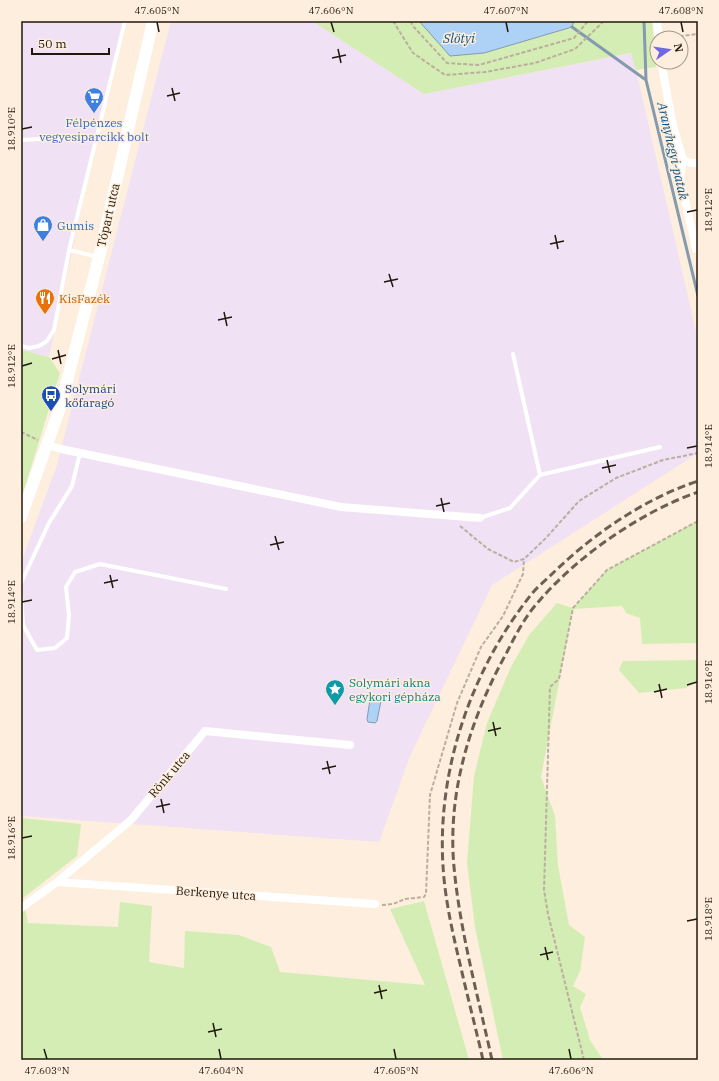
<svg xmlns="http://www.w3.org/2000/svg" width="719" height="1081" font-family="'IBM Plex Serif',serif">
<style>
.industrial{fill:#f0e1f5}
.green{fill:#d3edb4}
.water{fill:#add2f5;stroke:#839aaf}
.lines{fill:none;stroke-linecap:round;stroke-linejoin:round}
.stream{stroke:#839aaf;stroke-width:3}
.path{stroke:#bcae9e;stroke-width:2;stroke-dasharray:4 2;stroke-linecap:butt}
.service{stroke:#fff;stroke-width:4}
.minor{stroke:#fff;stroke-width:8}
.secondary{stroke:#fff;stroke-width:12}
.rail{stroke:#6c6053;stroke-width:3;stroke-dasharray:8 4;stroke-linecap:butt}
.ticks{fill:none;stroke:#21180d;stroke-width:1.5}
.labels{text-anchor:middle;dominant-baseline:central;stroke-width:3;stroke-linejoin:round;paint-order:stroke}
.shop-label{font-size:12px;fill:#366cbe;stroke:#feeedd}
.street-label{font-size:12px;fill:#21180d;stroke:#feeedd}
.food-label{font-size:12px;fill:#c56008;stroke:#feeedd;text-anchor:start}
.transit-label{font-size:12px;fill:#164399;stroke:#feeedd;text-anchor:start}
.culture-label{font-size:12px;fill:#0d838f;stroke:#feeedd;text-anchor:start}
.water-label{font-size:13px;font-style:italic;fill:#0b5588;stroke:#feeedd}
.neatline{fill:none;stroke:#21180d;stroke-width:1.5}
.ticks-label{font-size:10px;text-anchor:middle;fill:#21180d}
</style>
<rect width="100%" height="100%" fill="#feeedd"/>
<path class="industrial" d="M21 21H125L97 136 49 357 21 350Z
M171 21H312L424 94 632 53 698 340V453L492 585 410 756 379 842 21 816V563L57 465Z"/>
<path class="green" d="M312 21H419L450 56 484 53 572 27 574 21H652L656 67 636 70 631 53 424 94Z
M21 350 49 357 60 373 21 500Z
M698 521V643L642 644 640 618 626 613 622 606 573 609 541 777 555 816 558 866 569 925 585 937 580 971 573 986 586 994 580 1007 590 1040 603 1060H503L475 927 467 863 474 776 487 723 511 667 529 635 557 603 573 608 607 570Z
M698 660V680L686 688 639 693 619 670 623 661Z
M21 818 81 824 77 856 23 898 28 923 118 927 120 902 152 906 149 962 184 968 185 931 239 935 271 947 280 972 425 985 390 909 424 901 469 1060H21Z"/>
<path class="water" d="M419 21H574L572 27 484 53 450 56Z
M373 698 379 699 381 701 377 721 375 723 368 722 367 719 370 700Z"/>
<g class="lines">
<path class="stream" d="M644 21 646 80 698 296
M572 27 646 80"/>
<path class="path" d="M393 21 413 53 445 75 485 72 535 63 575 49 604 21
M411 21 412 25 447 63 479 65 574 38 588 21
M668 35 673 37 698 34
M21 432 38 440
M460 526 488 549 514 562 524 559 546 538 579 501 616 478 663 460 698 453
M382 905 393 904 405 899 424 897 426 894 430 795 457 703 481 647 503 616 523 574 524 559
M584 1060 548 914 544 890 550 687 559 679 573 608 607 570 698 521"/>
<path class="service" d="M21 140 97 136
M69 250 98 257
M21 346 29 348 39 346 47 341 54 330 69 250 125 21
M513 354 540 475
M480 518 510 508 540 475 660 447
M21 583 49 523 72 486 80 453
M21 594 23 625 37 650 55 648 67 638 69 615 66 587 75 572 100 564 226 589"/>
<path class="minor" d="M657 21 659 38
M661 62 673 126 683 160 680 178 696 249
M683 160 691 163H698
M48 445 61 449 341 507 480 518
M57 882 375 904
M21 908 57 882 131 820 205 731 350 745"/>
<path class="secondary" d="M21 517 60 408 99 257 153 21"/>
<path class="rail" d="M483 1060C476 1029 468 999 461 968 453 935 445 900 443 866 437 770 471 671 530 596 536 588 545 581 552 574 593 534 644 499 698 481
M492 1060C478 996 460 932 454 867 447 791 471 717 507 652 516 634 526 615 540 600 579 555 641 512 698 492"/>
</g>
<path class="ticks" d="M157 22 159 32M331 22 334 32M506 22 508 32M681 22 683 32M338 49 341 63M332 58 346 55M172 88 175 101M167 96 180 93M22 129 32 127M687 212 697 210M555 235 558 249M550 244 564 241M389 274 393 287M384 282 398 279M224 312 227 326M218 320 232 317M58 350 61 364M52 359 66 355M22 366 32 363M687 448 697 446M607 460 610 473M602 468 616 465M441 498 444 512M436 506 450 503M275 536 279 550M270 545 284 542M110 575 113 588M104 583 118 580M22 602 32 600M659 684 662 698M687 685 697 682M654 692 667 689M493 722 496 736M488 731 501 728M327 761 330 774M322 769 336 766M161 799 164 813M156 807 170 804M22 838 32 836M687 921 697 919M545 947 548 960M540 955 553 952M379 985 382 999M374 993 387 990M213 1023 216 1037M208 1032 222 1029M44 1049 47 1059M219 1049 221 1059M394 1049 396 1059M569 1049 571 1059"/>
<defs>
<g id="supermarket-pin" transform="scale(1)"><path d="M0 17L-7.5 6A9.5 9.5 0 1 1 7.5 6Z" fill="#3f7fe0" stroke="#feeedd"/><path d="M-6-5.5h2.5l.6 2H6L4.5 2H-2.5L-4.4-4H-6ZM-1.5 3.2a1.3 1.3 0 1 0 .1 0ZM3 3.2a1.3 1.3 0 1 0 .1 0Z" fill="#fff"/></g>
<g id="shop-pin" transform="scale(1)"><path d="M0 17L-7.5 6A9.5 9.5 0 1 1 7.5 6Z" fill="#3f7fe0" stroke="#feeedd"/><path d="M-5-2.5h2.3a2.7 3.5 0 0 1 5.4 0H5L5.5 6h-11ZM-1.5-2.5h3a1.5 2.3 0 0 0-3 0Z" fill="#fff"/></g>
<g id="restaurant-pin" transform="scale(1)"><path d="M0 17L-7.5 6A9.5 9.5 0 1 1 7.5 6Z" fill="#e8710a" stroke="#feeedd"/><path d="M-5-6h1v4h1v-4h1v4h1v-4h1v5L-1.5 .5V6h-2V.5L-5-1ZM5-6V6H3V1.5H1.5Q1.5-4 5-6Z" fill="#fff"/></g>
<g id="bus-pin" transform="scale(1)"><path d="M0 17L-7.5 6A9.5 9.5 0 1 1 7.5 6Z" fill="#1a4fb4" stroke="#feeedd"/><path d="M-5-6H5V4H4V6H2V4H-2V6H-4V4H-5ZM-3.5-4V0h7V-4ZM-3.5 1.2v1.5H-2V1.2ZM2 1.2v1.5H3.5V1.2Z" fill="#fff"/></g>
<g id="sight-pin" transform="scale(1)"><path d="M0 17L-7.5 6A9.5 9.5 0 1 1 7.5 6Z" fill="#0f9aa8" stroke="#feeedd"/><path d="M0-6L1.8-2.2L6-1.7L2.9 1.2L3.7 5.4L0 3.3L-3.7 5.4L-2.9 1.2L-6-1.7L-1.8-2.2Z" fill="#fff"/></g>
</defs>
<g fill-rule="evenodd">
<use href="#supermarket-pin" x="94" y="97"/>
<use href="#shop-pin" x="43" y="225"/>
<use href="#restaurant-pin" x="45" y="298"/>
<use href="#bus-pin" x="51" y="395"/>
<use href="#sight-pin" x="335" y="689"/>
</g>
<g class="labels">
<g class="shop-label">
<text x="94" y="122">Félpénzes<tspan x="94" dy="14">vegyesiparcikk bolt</tspan></text>
<text x="57" y="225" text-anchor="start">Gumis</text>
</g>
<g class="street-label">
<text transform="translate(108 215) rotate(-77)">Tópart utca</text>
<text transform="translate(169 774) rotate(-50)">Rönk utca</text>
<text transform="translate(216 893) rotate(4)">Berkenye utca</text>
</g>
<g class="food-label">
<text x="59" y="298">KisFazék</text>
</g>
<g class="transit-label">
<text x="65" y="388">Solymári<tspan x="65" dy="14">kőfaragó</tspan></text>
</g>
<g class="culture-label">
<text x="349" y="682">Solymári akna<tspan x="349" dy="14">egykori gépháza</tspan></text>
</g>
<g class="water-label">
<text x="459" y="38">Slötyi</text>
<text transform="translate(673 151) rotate(77)">Aranyhegyi-patak</text>
</g>
</g>
<rect width="719" height="1081" fill="none" stroke="#feeedd" stroke-width="44"/>
<g transform="translate(669 50) rotate(77)"><circle r="19" fill="#feeedd" stroke="#a6988a"/>
<path d="M0-3L7 15L0 10L-7 15Z" fill="#7068e2"/>
<text y="-6" font-size="11" font-weight="bold" text-anchor="middle" fill="#21180d">N</text>
</g>
<path d="M32 48v6h77v-6" fill="none" stroke="#21180d" stroke-width="2"/>
<text x="38" y="48" font-size="12" fill="#21180d" stroke="#feeedd" stroke-width="3" paint-order="stroke">50 m</text>
<rect x="22" y="22" width="675" height="1037" class="neatline"/>
<g class="ticks-label">
<text x="157" y="14">47.605°N</text>
<text x="331" y="14">47.606°N</text>
<text x="506" y="14">47.607°N</text>
<text x="681" y="14">47.608°N</text>
<text transform="translate(11 129) rotate(-90)" y="4">18.910°E</text>
<text transform="translate(708 210) rotate(-90)" y="4">18.912°E</text>
<text transform="translate(11 366) rotate(-90)" y="4">18.912°E</text>
<text transform="translate(708 446) rotate(-90)" y="4">18.914°E</text>
<text transform="translate(11 602) rotate(-90)" y="4">18.914°E</text>
<text transform="translate(708 682) rotate(-90)" y="4">18.916°E</text>
<text transform="translate(11 838) rotate(-90)" y="4">18.916°E</text>
<text transform="translate(708 919) rotate(-90)" y="4">18.918°E</text>
<text x="47" y="1074">47.603°N</text>
<text x="221" y="1074">47.604°N</text>
<text x="396" y="1074">47.605°N</text>
<text x="571" y="1074">47.606°N</text>
</g>
</svg>
